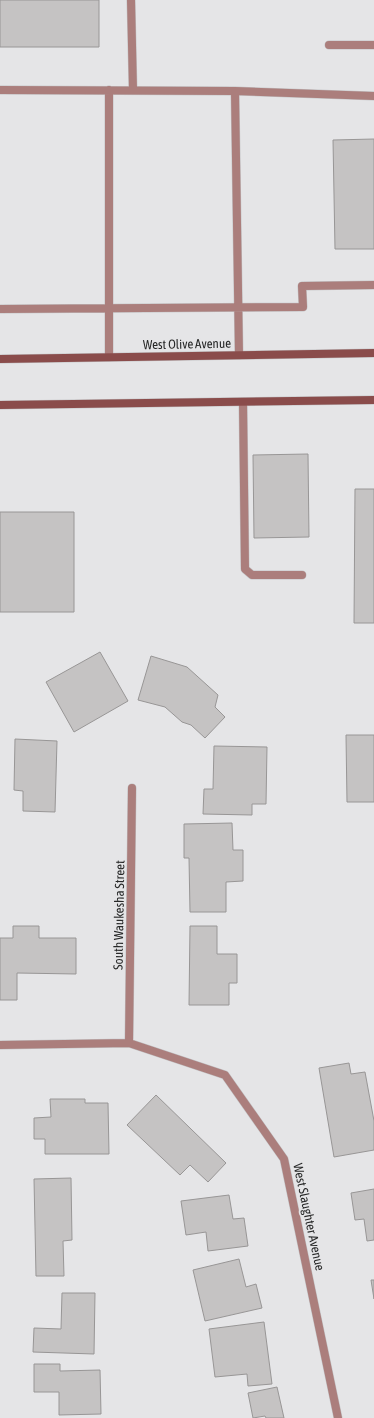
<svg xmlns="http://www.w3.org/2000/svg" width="374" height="1418" font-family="'Asap Condensed',sans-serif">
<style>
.building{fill:#c5c3c3;stroke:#989696}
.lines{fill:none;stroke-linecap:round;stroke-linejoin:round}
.lane-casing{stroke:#c3c3c5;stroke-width:9}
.street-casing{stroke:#c3c3c5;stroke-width:9}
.secondary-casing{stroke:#c3c3c5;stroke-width:9}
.lane{stroke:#ab7e7c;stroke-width:8}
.street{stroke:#ab7e7c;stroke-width:8}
.secondary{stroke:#8a4c4b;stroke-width:8}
.labels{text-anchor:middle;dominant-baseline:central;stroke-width:3.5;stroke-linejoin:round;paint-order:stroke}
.street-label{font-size:13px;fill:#272828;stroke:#e5e5e7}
</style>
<rect width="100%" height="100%" fill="#e5e5e7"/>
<path class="building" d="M0 0H99V47H0Z
M374 139V249H335L333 140Z
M308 454 309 537 254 538 253 455Z
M355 489H374V623H354Z
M0 512H74V612H0Z
M100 652 128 701 74 732 46 682Z
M151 656 187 667 218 695 215 707 225 717 205 738 191 725 182 722 165 707 138 700Z
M346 735H374V802H347Z
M15 739 57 741 55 812 23 811V791L14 790Z
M214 746 267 747 266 804H252V815L203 814 204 789H213Z
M232 823 233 850H243V881L226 882V912H190L189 858H184V824Z
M13 926H39V938H76V974L17 973V1000H0V938H13Z
M190 926H217V954H237V983H229V1005H189Z
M349 1063 351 1074 365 1072 374 1121V1150L334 1157 319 1068Z
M156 1095 226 1163 208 1182 190 1165 180 1175 127 1125Z
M50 1099H85V1103H108L109 1154H45V1139H34V1118L51 1117Z
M71 1178 72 1240 63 1241 64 1276H36L34 1179Z
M374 1189V1240L367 1241 364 1219 355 1220 351 1193Z
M229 1195 233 1219 244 1218 248 1246 208 1251 206 1232 186 1235 181 1201Z
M239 1259 246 1287 256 1284 262 1308 205 1321 193 1270Z
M371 1280H374V1299Z
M62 1293H95L94 1354 33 1352 34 1328 61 1329Z
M264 1322 272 1384 248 1386 247 1374 215 1377 209 1329Z
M34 1364H60V1371L100 1370 101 1414 59 1415V1392H34Z
M277 1387 284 1418H266L265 1416 253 1418 248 1393Z"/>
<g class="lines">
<g class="lane-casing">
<path id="lane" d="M131 0 133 90
M329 45H374
M0 90 235 91 374 96
M235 91 239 355
M0 309 303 307 302 286 374 285
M109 357V90
M243 402 245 569 252 575H302"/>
</g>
<g class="street-casing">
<path id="street" d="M129 1043 132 788
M0 1045 129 1043 225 1075 284 1159 338 1418"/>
</g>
<g class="secondary-casing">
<path id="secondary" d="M0 359 374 353
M0 405 374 400"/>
</g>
<use href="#lane" class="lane"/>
<use href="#street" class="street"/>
<use href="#secondary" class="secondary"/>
</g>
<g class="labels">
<g class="street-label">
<text transform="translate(187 344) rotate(-1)">West Olive Avenue</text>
<text transform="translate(119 915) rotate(-89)">South Waukesha Street</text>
<text transform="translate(309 1217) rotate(78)">West Slaughter Avenue</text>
</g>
</g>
</svg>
